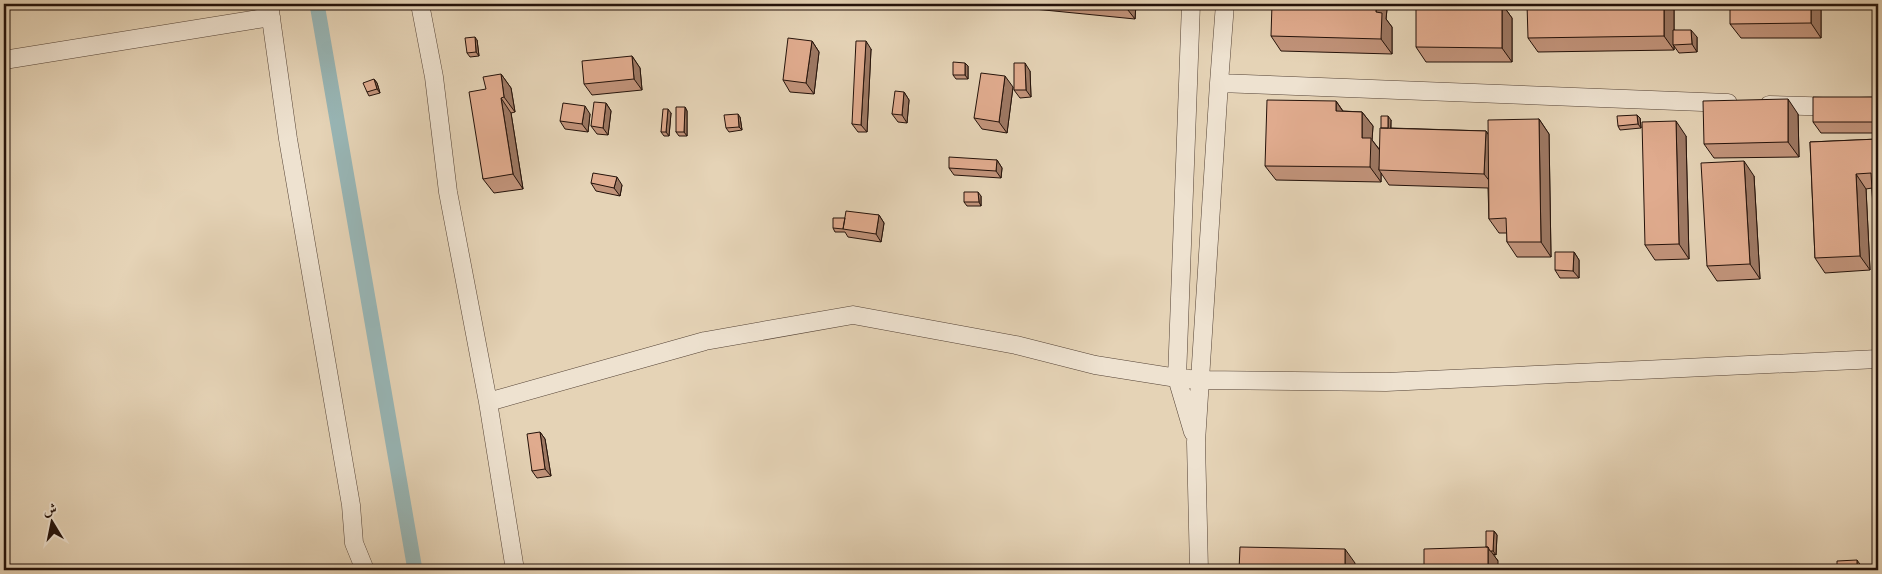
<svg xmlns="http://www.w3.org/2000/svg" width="1882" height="574" font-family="'Sorts Mill Goudy',Amiri,serif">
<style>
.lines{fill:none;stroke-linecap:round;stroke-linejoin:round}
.canal{stroke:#98b6b6;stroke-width:15}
.minor-casing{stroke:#544235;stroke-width:19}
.minor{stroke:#eee2d0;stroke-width:18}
.wall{fill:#c1937a;stroke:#24120a}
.shaded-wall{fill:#9d7863;stroke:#24120a}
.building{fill:#e0ab8e;stroke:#24120a}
</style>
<rect width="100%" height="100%" fill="#e5d3b6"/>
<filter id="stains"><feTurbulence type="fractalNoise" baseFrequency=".004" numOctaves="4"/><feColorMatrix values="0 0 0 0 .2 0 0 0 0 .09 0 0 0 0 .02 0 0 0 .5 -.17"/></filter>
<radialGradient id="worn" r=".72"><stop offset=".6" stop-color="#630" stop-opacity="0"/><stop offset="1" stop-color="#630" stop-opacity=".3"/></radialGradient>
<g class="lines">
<path class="canal" d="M317 4 415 570"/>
<g class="minor-casing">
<path id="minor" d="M269 4 288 139 351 505 354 543 365 570
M420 4 434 77 448 192 488 402 515 570
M1191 4 1177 378 1193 432
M4 60 271 17
M1219 83 1728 103
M1769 105 1841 107 1878 106
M488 402 705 341 853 315 1016 345 1095 365 1177 378 1201 380 1386 382 1878 359
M1199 570 1196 442 1219 83 1225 4"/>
</g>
<use href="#minor" class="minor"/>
</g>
<path class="wall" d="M1030 4H1136L1135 19 1034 9Z
M1502 4 1512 18V62H1426L1416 47Z
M1821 4V38H1741L1730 24Z
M1674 6V30L1697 37V52L1679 53 1674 46V50L1538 52 1528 38Z
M1387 9 1386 19 1392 27V54L1281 51 1271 36Z
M477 40 479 56 470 57 467 53Z
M812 41 819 52 814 94 790 92 783 80Z
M871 49 867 132H858L852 124Z
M632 56 640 68 642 90 592 95 584 84Z
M965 63 968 66V79H956L953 75Z
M1030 71 1031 97 1020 98 1014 90Z
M501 74 511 88 515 112 511 113 523 189 494 193 483 179 486 89Z
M374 79 377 83 380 93 369 96 367 92Z
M1013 87 1007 133 982 129 974 118Z
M904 92 909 100 907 123 898 122 892 114Z
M1878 97V133H1821L1813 122Z
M1336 101 1343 111 1362 112 1373 126 1372 140 1380 150 1391 120V128L1486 131 1488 134 1539 119 1549 134 1551 257H1517L1507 242V233H1499L1489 219 1488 188 1389 185 1381 173V182L1276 180 1265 166Z
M606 103 611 111 608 135 597 134 591 126Z
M685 107 687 111V136H679L676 132Z
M671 113 669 136H664L661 132Z
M590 114 588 132 565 129 560 121Z
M1798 114 1799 157 1714 158 1704 144Z
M1637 115 1640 118 1641 128 1620 130 1618 126Z
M740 117 742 130 729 132 726 128Z
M1686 136 1689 259 1655 260 1645 245Z
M1878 139V263L1876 259 1872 188 1866 189 1870 270 1825 273 1815 258 1810 142Z
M997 160 1002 168 1001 178 954 175 949 168Z
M1754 176 1760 279 1717 281 1707 266Z
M591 183 622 185 620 196 596 191Z
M981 196V206H967L964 202Z
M879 215 884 223 881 242 848 237 845 232H835L833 228 845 218Z
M1574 252 1579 260V278H1560L1555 270Z
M540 432 545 439 551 476 537 478 532 471Z
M1494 531 1497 535 1496 555 1493 554 1498 561 1486 547Z"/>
<path class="shaded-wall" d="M1124 4H1136L1135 19 1124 5Z
M1376 4H1383L1387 9 1386 19 1392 27V54L1381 39 1376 12Z
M1502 4 1512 18V62L1502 48Z
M1664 4H1672L1674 6V45H1673L1674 46V50L1664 36Z
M1811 4H1821V38L1811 23Z
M1691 30 1697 37V52L1692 44Z
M475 37 477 40 479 56 476 52Z
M812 41 819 52 814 94 806 83Z
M866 41 871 49 867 132 861 125Z
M632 56 640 68 642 90 634 79Z
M965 63 968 66V79L965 75Z
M1025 63 1030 71 1031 97 1026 90Z
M501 74 511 88 515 112 504 97Z
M1005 76 1013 87 1007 133 999 122Z
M374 79 377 83 380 93 377 89Z
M904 92 909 100 907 123 902 115Z
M501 98 511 113 523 189 513 174Z
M1788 99 1798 114 1799 157 1788 142Z
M1336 101 1346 116 1336 111Z
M606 103 611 111 608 135 603 128Z
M585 106 590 114 588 132 582 124Z
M685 107 687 111V136L684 132Z
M668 109 671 113 669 136 666 132Z
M1362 112 1373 126 1372 140 1381 152 1379 170 1381 173V182L1370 167 1362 138Z
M738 114 740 117 742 130 739 127Z
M1637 115 1640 118 1641 128 1638 124Z
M1388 116 1391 120 1390 143 1388 139Z
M1539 119 1549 134 1551 257 1541 242Z
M1676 121 1686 136 1689 259 1679 244Z
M1486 131 1496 146 1495 188 1484 174Z
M997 160 1002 168 1001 178 996 171Z
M1744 161 1754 176 1760 279 1750 264Z
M1856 174 1866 189 1870 270 1860 256Z
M617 177 622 185 620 196 614 188Z
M978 192 981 196V206L979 202Z
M879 215 884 223 881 242 876 234Z
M1574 252 1579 260V278L1573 271Z
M540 432 545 439 551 476 545 469Z
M1494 531 1497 535 1496 555 1493 551Z
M1488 547 1498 561V570H1488Z
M1345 549 1355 563V570H1345Z
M1857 560 1864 570H1857Z"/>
<path class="building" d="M1272 4H1376V12L1382 13 1381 39 1271 36Z
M1416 4H1502V48L1416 47Z
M1527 4H1664V36L1528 38Z
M1730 4H1811V23L1730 24Z
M1673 30H1691L1692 44 1673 45Z
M475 37 476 52 467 53 465 38Z
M788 38 812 41 806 83 783 80Z
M856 41H866L861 125 852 124Z
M632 56 634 79 584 84 582 61Z
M953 62 965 63V75H953Z
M1014 63H1025L1026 90H1014Z
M981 73 1005 76 999 122 974 118Z
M501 74 504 97 501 98 513 174 483 179 469 92 486 89 483 77Z
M374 79 377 89 367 92 363 83Z
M895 91 904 92 902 115 892 114Z
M1813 97H1878V122H1813Z
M1788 99V142L1704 144 1703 101Z
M1267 100 1336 101V111L1362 112V138H1371L1370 167 1265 166Z
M594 102 606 103 603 128 591 126Z
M563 103 585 106 582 124 560 121Z
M676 107H685L684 132H676Z
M663 109H668L666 132H661Z
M738 114 739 127 726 128 724 115Z
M1637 115 1638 124 1618 126 1617 116Z
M1381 116H1388V128H1381Z
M1539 119 1541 242H1507L1506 218 1489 219 1488 120Z
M1676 121 1679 244 1645 245 1642 122Z
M1380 128 1486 131 1484 174 1379 170Z
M1878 139V259H1876L1871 173 1856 174 1860 256 1815 258 1810 142Z
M949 157 997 160 996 171 949 168Z
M1744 161 1750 264 1707 266 1701 163Z
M593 173 617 177 614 188 591 183Z
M964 192H978L979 202H964Z
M846 211 879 215 876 234 843 229Z
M833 218H845L843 229 833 228Z
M1555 252H1574L1573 271 1555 270Z
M540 432 545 469 532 471 527 434Z
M1486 531H1494L1493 551H1490L1488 547H1486Z
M1240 547 1345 549V570H1239Z
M1488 547V570H1424V549Z
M1857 560V570H1837V561Z
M1630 567V570H1586V569Z"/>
<rect width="1882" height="574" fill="none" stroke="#e5d3b6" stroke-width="20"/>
<rect x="5" y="5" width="1872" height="564" fill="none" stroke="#24120a" stroke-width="2.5"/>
<rect x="10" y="10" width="1862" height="554" fill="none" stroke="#24120a"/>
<g transform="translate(52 522) rotate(350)" stroke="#eee2d0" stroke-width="4" paint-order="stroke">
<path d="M0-4L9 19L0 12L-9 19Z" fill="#24120a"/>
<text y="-8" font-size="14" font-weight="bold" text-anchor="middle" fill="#24120a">ش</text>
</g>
<rect width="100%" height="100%" filter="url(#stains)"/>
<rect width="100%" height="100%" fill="url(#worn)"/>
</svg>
